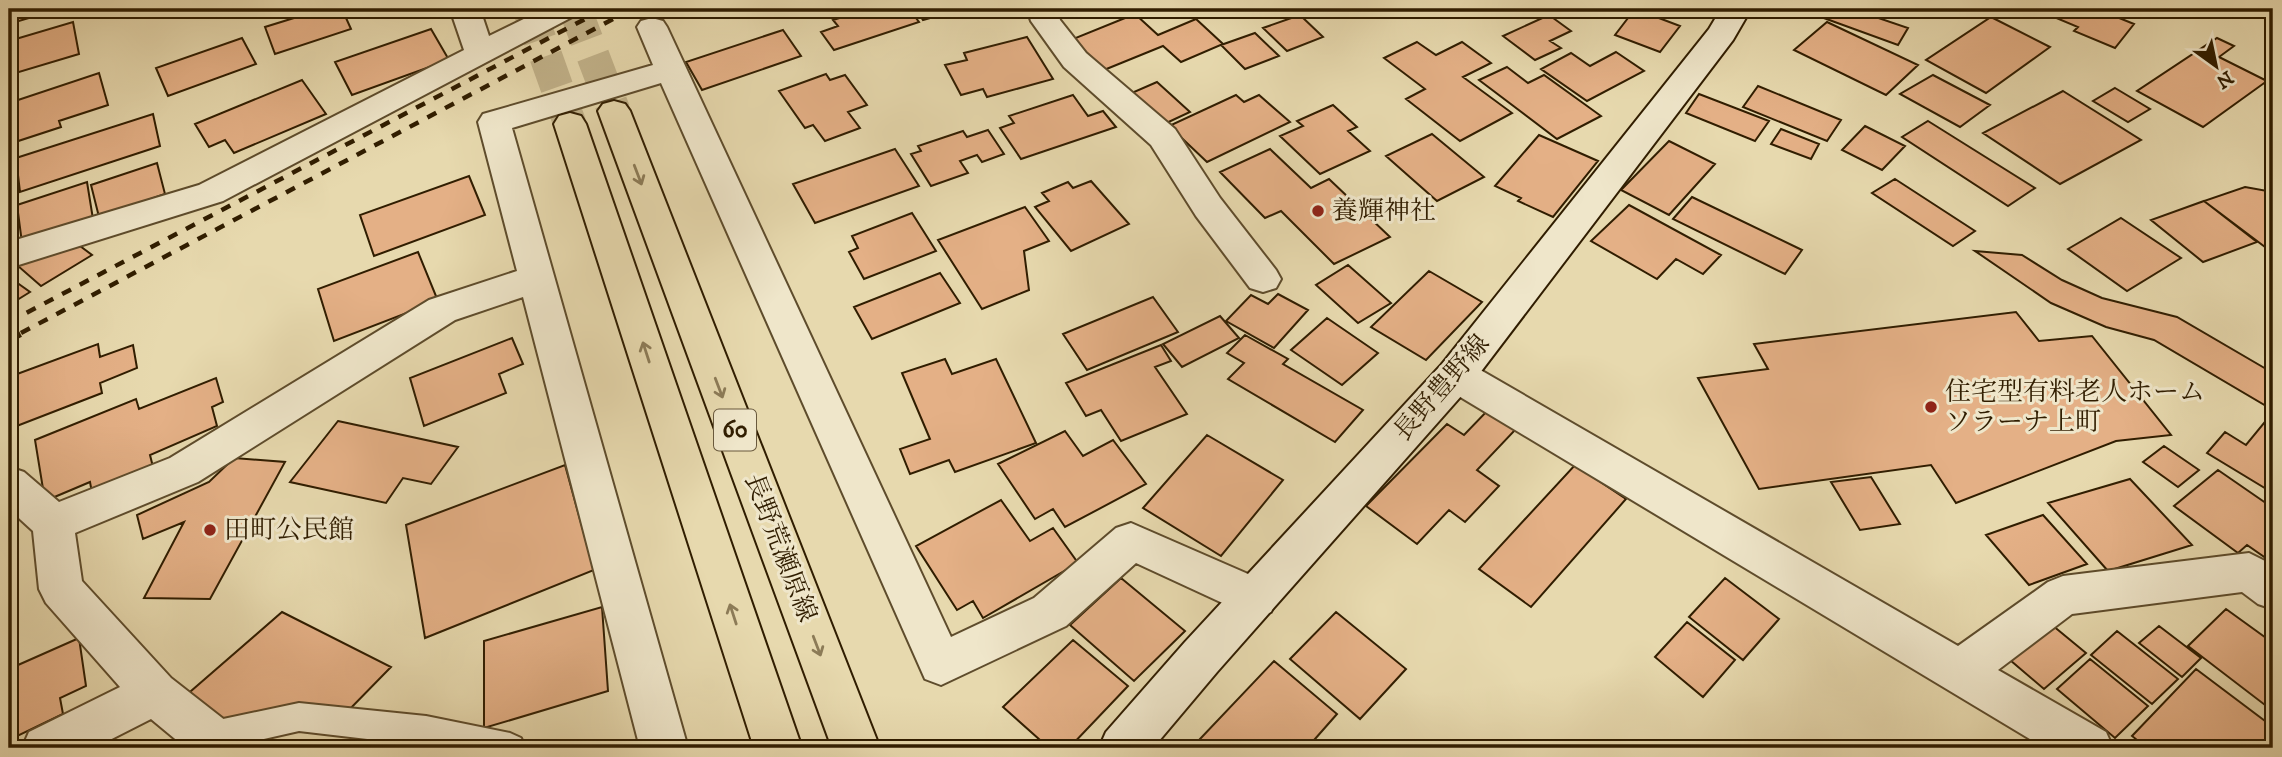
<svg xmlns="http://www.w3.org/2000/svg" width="2282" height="757" font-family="'IM FELL DW Pica','Noto Serif JP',serif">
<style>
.building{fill:#e4b086;stroke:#301d00;stroke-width:2}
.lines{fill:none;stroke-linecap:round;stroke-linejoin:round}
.primary-tunnel{stroke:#c2b38b;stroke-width:33;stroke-dasharray:33 17;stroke-linecap:butt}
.lane-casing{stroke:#5e4c2c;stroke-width:4}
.street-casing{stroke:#5e4c2c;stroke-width:4}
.secondary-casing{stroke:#301d00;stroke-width:4}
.primary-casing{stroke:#301d00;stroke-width:4}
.lane{fill:#efe6ca;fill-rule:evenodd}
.street{fill:#efe6ca;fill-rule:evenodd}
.secondary{fill:#efe6ca;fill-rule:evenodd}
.primary{fill:#e7d9ae;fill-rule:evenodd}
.rail-far1{stroke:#301d00;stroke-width:4.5;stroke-dasharray:10 10;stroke-linecap:butt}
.rail{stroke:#301d00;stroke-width:6;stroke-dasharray:13 13;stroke-linecap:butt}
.oneway{stroke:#8c7b57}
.poi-dot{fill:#8f2418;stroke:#efe6ca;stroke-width:2.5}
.labels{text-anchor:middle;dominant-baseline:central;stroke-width:6;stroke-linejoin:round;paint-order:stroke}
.shield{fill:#efe6ca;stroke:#69593d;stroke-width:2}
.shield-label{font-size:24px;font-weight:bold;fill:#301d00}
.poi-label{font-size:26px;fill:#301d00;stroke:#efe6ca;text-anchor:start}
.street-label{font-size:26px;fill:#301d00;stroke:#efe6ca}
</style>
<rect width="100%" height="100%" fill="#e7d9ae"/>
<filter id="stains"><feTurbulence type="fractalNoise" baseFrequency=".00286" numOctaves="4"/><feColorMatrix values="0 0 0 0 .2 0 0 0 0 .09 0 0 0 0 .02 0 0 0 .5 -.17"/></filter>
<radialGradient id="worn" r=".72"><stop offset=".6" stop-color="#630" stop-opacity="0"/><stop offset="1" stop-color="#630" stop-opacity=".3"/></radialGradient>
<path class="building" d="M9 9H59L9 24Z
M323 9H342L351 29 275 54 265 27Z
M868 9H909L919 22 834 50 821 32 838 26 833 20Z
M916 9H962L923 20Z
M1635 9 1680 26 1660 52 1615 35Z
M1799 9H1852L1908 28 1898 45Z
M2046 9H2097L2134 24 2115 48 2074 31 2078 27 2042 12Z
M1135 14 1158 35 1196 19 1223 44 1181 62 1163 46 1104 70 1073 39Z
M1300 15 1323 37 1287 51 1263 28Z
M1549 15 1571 31 1550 41 1561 48 1535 60 1503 36Z
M1991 17 2050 47 1986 93 1926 60Z
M73 22 79 54 9 75V41Z
M1827 22 1918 65 1886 95 1794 50Z
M431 29 449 60 352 95 335 62Z
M783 30 801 56 702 90 686 62Z
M1255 33 1279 56 1245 69 1221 45Z
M1027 37 1053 79 987 97 983 89 961 95 945 65 967 60 964 53Z
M242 38 256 64 168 96 156 68Z
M2217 38 2234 46 2219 57 2267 81 2203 127 2137 91Z
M1417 42 1436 55 1462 42 1491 63 1463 77 1512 113 1460 141 1406 99 1425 89 1384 58Z
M1616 52 1644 71 1587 101 1541 69 1571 53 1590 66Z
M1507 67 1528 83 1544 75 1601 116 1557 139 1479 80Z
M99 73 108 105 59 121 61 127 9 144V103Z
M826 74 830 80 845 75 867 105 848 112 860 128 825 141 813 125 805 128 779 91Z
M1933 75 1990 105 1960 127 1900 94Z
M302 80 326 114 234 153 225 140 209 147 195 124Z
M1157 82 1190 112 1160 126 1127 95Z
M1758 86 1841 120 1827 141 1743 107Z
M2115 88 2150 109 2128 122 2093 101Z
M2063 91 2141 140 2060 184 1983 133Z
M1699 94 1769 121 1755 141 1686 113Z
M1073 95 1088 116 1103 111 1116 127 1021 159 1000 128 1014 123 1009 116Z
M1236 95 1244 102 1259 95 1290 122 1207 162 1169 126Z
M1333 105 1357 127 1348 131 1370 151 1320 174 1280 136 1303 126 1297 121Z
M153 114 160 146 20 192 16 158Z
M1928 121 2035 188 2008 206 1902 137Z
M1865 126 1905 146 1882 170 1842 150Z
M1781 129 1819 144 1811 159 1771 144Z
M988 130 1004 154 982 162 977 155 960 161 968 173 931 186 911 154 921 151 918 146 963 131 967 137Z
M1432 134 1484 177 1437 201 1386 156Z
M1539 135 1598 161 1553 217 1518 201 1521 198 1495 186Z
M1669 141 1715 164 1669 215 1621 190Z
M895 149 919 186 815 223 793 184Z
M1270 149 1311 188 1329 179 1390 237 1334 264 1281 211 1265 218 1220 172Z
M157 163 165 194 99 217 91 185Z
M469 176 485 215 374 256 360 215Z
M1895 179 1975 231 1953 246 1872 193Z
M1091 181 1129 224 1071 251 1035 207 1049 201 1042 193 1068 182 1073 188Z
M87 182 93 219 22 243 17 205Z
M2245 187 2273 192V253L2204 201Z
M1692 197 1802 250 1785 274 1673 219Z
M2204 201 2257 242 2203 262 2151 220Z
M1629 205 1721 255 1703 274 1676 259 1657 279 1591 241Z
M1025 207 1049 241 1024 251 1029 290 982 309 938 240Z
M912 213 936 251 864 279 849 252 858 248 852 236Z
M2121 218 2181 258 2127 291 2068 249Z
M68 237 92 255 41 286 18 266Z
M1975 251 2022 255 2062 280 2102 298 2177 317 2273 373V410L2154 340 2106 327 2051 303Z
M418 252 438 301 334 341 318 289Z
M1348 265 1391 303 1358 323 1316 285Z
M1429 271 1482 302 1426 360 1371 327Z
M940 273 960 303 872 339 854 307Z
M9 277 30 292 9 305Z
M1278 294 1308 310 1274 348 1226 321 1251 295 1268 304Z
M1153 297 1178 332 1087 370 1063 334Z
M2016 312 2039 341 2092 336 2171 435 2116 441 1956 503 1931 465 1759 489 1698 378 1768 369 1754 344Z
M1220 316 1239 338 1182 367 1163 344Z
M1327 318 1378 353 1342 385 1291 350Z
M1245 335 1288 359 1283 364 1363 410 1335 442 1228 379 1244 363 1227 353Z
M512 338 523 364 499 374 506 393 424 426 410 378Z
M98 344 100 357 133 345 137 368 100 383 102 393 9 429V377Z
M1161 345 1171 361 1155 367 1187 414 1121 441 1101 410 1086 416 1066 383Z
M945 359 952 374 996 359 1036 443 955 472 949 460 910 474 900 449 930 439 902 373Z
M216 378 223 402 212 407 217 426 150 455 153 467 92 493 90 482 45 501 35 440 136 399 139 409Z
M1488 410 1516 429 1477 470 1499 486 1465 522 1449 510 1417 544 1366 506 1447 424 1464 435Z
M2273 412V493L2207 453 2225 432 2246 445Z
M338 421 458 447 431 484 403 478 386 503 290 482Z
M1065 431 1083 456 1113 440 1146 484 1065 527 1053 509 1035 519 998 464Z
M1207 435 1283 480 1221 556 1143 508Z
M2164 446 2199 470 2178 487 2143 462Z
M234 458 285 462 210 599 144 598 184 522 143 539 137 515 209 482Z
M565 465 594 570 425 638 406 525Z
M1575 465 1626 499 1531 607 1479 569Z
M2218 470 2273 508V563L2247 545 2238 553 2174 506Z
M1871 477 1900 524 1860 530 1831 482Z
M2130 479 2192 545 2108 571 2048 503Z
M1001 500 1030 541 1053 528 1078 563 983 618 973 601 957 610 916 546Z
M2043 515 2087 564 2029 585 1986 535Z
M1121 578 1185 631 1134 681 1070 625Z
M1725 578 1779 619 1743 660 1689 617Z
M602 607 608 691 484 728V641Z
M2226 609 2273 643V696L2265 705 2188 646Z
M282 612 391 667 344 715 211 721 183 698Z
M1336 612 1406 669 1360 719 1290 659Z
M1687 622 1735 660 1703 697 1655 657Z
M2052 625 2086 653 2044 689 2010 660Z
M2159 626 2201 658 2182 677 2139 643Z
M2117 631 2178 679 2152 704 2091 655Z
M79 638 86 686 60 698 63 714 9 740V669Z
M1073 640 1128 686 1069 748H1049L1003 707Z
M2090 659 2148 706 2115 738 2057 689Z
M1274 661 1337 714 1315 739 1326 748H1210L1200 739Z
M2196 669 2273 727V748H2147L2132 736Z"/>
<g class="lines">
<path class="primary-tunnel" d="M529 9 570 124
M575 9 614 111"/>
<g class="lane-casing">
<path id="lane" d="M299 703 426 716 510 733 521 738 525 748H444L299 731 224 748H201L194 737 198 727 209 722Z"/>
</g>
<g class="street-casing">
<path id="street" d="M450 9H480L489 36 544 9H581L576 15 223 201 9 268V242L199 185 464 50Z
M1027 9H1057L1060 20 1086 53 1175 129 1220 198 1276 270 1281 279 1276 288 1263 292 1250 288 1196 216 1151 145 1064 67 1031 21Z
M652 18 663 21 667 27 951 637 1034 598 1116 528 1131 523 1271 584 1277 598 1271 612 1255 618 1136 563 1066 626 941 685 925 679 661 83 512 128 688 748H640L523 297 455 320 198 482 75 533 82 581 171 678 226 721 236 748H186L151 719 94 748H22L29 732 120 687 46 603 39 589 33 531 9 509V467L24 472 59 502 170 458 429 300 517 271 478 122 483 114 653 65 637 27 641 21Z
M1456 360 1470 364 1958 646 2048 582 2063 576 2249 553 2273 565V609L2258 604 2242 592 2072 614 1998 670 2106 732 2113 748H2045L1442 386 1437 375 1442 364Z"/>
</g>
<g class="secondary-casing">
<path id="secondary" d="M1721 9H1751L1733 40 1470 386 1217 672 1153 748H1099L1106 732 1185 642 1442 364 1709 29Z"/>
</g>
<g class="primary-casing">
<path id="primary" d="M614 101 625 104 630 111 880 748H832L598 111 603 104Z
M570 113 581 116 586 124 802 748H754L554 124 559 116Z"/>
</g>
<use href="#lane" class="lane"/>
<use href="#street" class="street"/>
<use href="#secondary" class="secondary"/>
<use href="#primary" class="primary"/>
<path class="rail-far1" d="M9 322 604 9
M21 333 632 9"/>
<path class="rail" d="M9 340 25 332"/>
</g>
<defs><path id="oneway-shaft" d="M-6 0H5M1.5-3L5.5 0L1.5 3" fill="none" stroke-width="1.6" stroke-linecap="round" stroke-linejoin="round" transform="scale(1.75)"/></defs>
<g class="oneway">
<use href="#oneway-shaft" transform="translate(638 175) rotate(69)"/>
<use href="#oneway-shaft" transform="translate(646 352) rotate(-108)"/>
<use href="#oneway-shaft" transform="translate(719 388) rotate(69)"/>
<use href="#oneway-shaft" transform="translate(733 614) rotate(-108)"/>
<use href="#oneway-shaft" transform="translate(817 646) rotate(69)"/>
</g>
<g class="poi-dot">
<circle cx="1318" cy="211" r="7"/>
<circle cx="1931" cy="407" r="7"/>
<circle cx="210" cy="530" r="7"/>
</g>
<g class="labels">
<rect class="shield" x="714" y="409.5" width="42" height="41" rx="5"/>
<g class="shield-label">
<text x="735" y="430">60</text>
</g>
<g class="poi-label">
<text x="1332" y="211">養輝神社</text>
<text x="1945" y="392">住宅型有料老人ホーム<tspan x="1945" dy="30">ソラーナ上町</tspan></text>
<text x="224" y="530">田町公民館</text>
</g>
<g class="street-label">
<text transform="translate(1442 388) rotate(-49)">長野豊野線</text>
<text transform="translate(780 548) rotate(69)">長野荒瀬原線</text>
</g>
</g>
<rect width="2282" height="757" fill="none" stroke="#e7d9ae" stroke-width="35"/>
<rect x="10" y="10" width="2261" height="736" fill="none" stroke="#301d00" stroke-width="3.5"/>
<rect x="18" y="18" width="2247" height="722" fill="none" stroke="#301d00" stroke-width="2"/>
<g transform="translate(2216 66) rotate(147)" stroke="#efe6ca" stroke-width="5" paint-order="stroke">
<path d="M0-5L12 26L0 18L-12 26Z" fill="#301d00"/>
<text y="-10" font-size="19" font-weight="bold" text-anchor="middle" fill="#301d00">N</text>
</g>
<rect width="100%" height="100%" filter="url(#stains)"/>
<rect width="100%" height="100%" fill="url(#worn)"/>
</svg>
